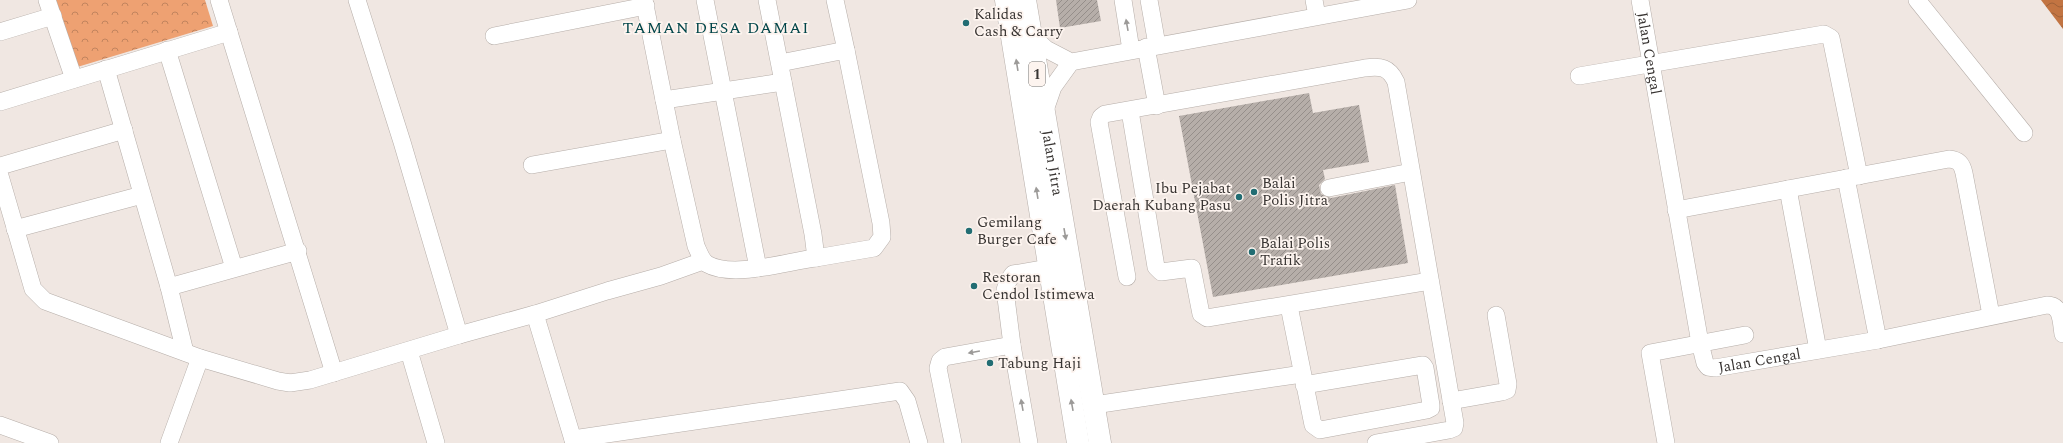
<svg xmlns="http://www.w3.org/2000/svg" width="2063" height="443" font-family="Spectral,serif">
<style>
.park{fill:url(#park-crowns)}
.water{fill:url(#water-waves)}
.building{fill:url(#building-hatch)}
.lines{fill:none;stroke-linecap:round;stroke-linejoin:round}
.minor-casing{stroke:#b6aea9;stroke-width:18}
.highway-casing{stroke:#b6aea9;stroke-width:23}
.minor{stroke:#fff;stroke-width:17}
.highway{stroke:#fff;stroke-width:22}
.oneway{fill:#9c9a98}
.poi-dot{fill:#226d73;stroke:#fdf4ef;stroke-width:1.5}
.labels{text-anchor:middle;dominant-baseline:central;stroke-width:3.5;stroke-linejoin:round;paint-order:stroke}
.shield{fill:#fdf4ef;stroke:#736e6b;stroke-width:1}
.shield-label{font-size:14px;font-weight:bold;fill:#383432}
.poi-label{font-size:15px;fill:#383432;stroke:#fdf4ef;text-anchor:start}
.street-label{font-size:15px;fill:#383432;stroke:#fdf4ef}
.neighbourhood-label{font-size:16px;letter-spacing:1px;fill:#014549;stroke:#fdf4ef}
</style>
<defs>
<pattern id="park-crowns" width="20" height="18" patternUnits="userSpaceOnUse"><rect width="20" height="18" fill="#eea172"/><path d="M2 6a3 3 0 1 1 6 0M12 15a3 3 0 1 1 6 0" fill="none" stroke="#c2845e"/></pattern>
<pattern id="water-waves" width="16" height="10" patternUnits="userSpaceOnUse"><rect width="16" height="10" fill="#c27442"/><path d="M0 5q4-4 8 0t8 0" fill="none" stroke="#9f6038"/></pattern>
<pattern id="building-hatch" width="6" height="6" patternUnits="userSpaceOnUse"><rect width="6" height="6" fill="#b6aea9"/><path d="M-1 1l2-2M0 6l6-6M5 7l2-2" fill="none" stroke="#958e8a"/></pattern>
</defs>
<rect width="100%" height="100%" fill="#f0e7e2"/>
<path class="park" d="M54 0H205L213 26 74 68Z"/>
<path class="water" d="M2041 0H2063V29Z"/>
<path class="building" d="M1056 0H1097L1101 21 1060 28Z
M1309 93 1313 113 1359 105 1369 162 1323 170 1325 179 1319 185 1321 194 1331 198 1395 185 1408 263 1213 297 1179 116Z"/>
<g class="lines">
<g class="minor-casing">
<g id="minor">
<path d="M47 0 74 79"/>
<path d="M219 0 334 373"/>
<path d="M357 0 402 142 459 335"/>
<path d="M644 0 672 140 696 246C699 252 701 260 707 264 733 279 788 261 816 258L813 234 767 0"/>
<path d="M705 0 758 268"/>
<path d="M835 0 846 50"/>
<path d="M1123 0 1131 50"/>
<path d="M1149 0 1157 45"/>
<path d="M1314 0 1317 16"/>
<path id="s1" d="M1640 0 1700 343 1705 363 1708 367 1715 368 1878 340 2047 305C2062 305 2061 322 2063 334"/>
<path d="M1917 0 2024 133"/>
<path d="M0 32 53 16"/>
<path d="M1031 35 1046 49 1071 62 1408 0"/>
<path d="M494 36 646 6"/>
<path d="M1146 47 1157 106"/>
<path d="M167 50 234 268"/>
<path d="M780 63 846 50 881 223 882 237 874 248 816 258"/>
<path d="M106 69 169 287 185 352"/>
<path d="M1579 76 1824 34 1831 38 1859 176"/>
<path d="M664 100 783 82"/>
<path d="M0 102 229 32"/>
<path d="M1130 111 1156 267 1161 272 1192 268 1201 314 1207 318 1430 281"/>
<path d="M1044 113 1053 87 1071 62"/>
<path d="M532 165 672 140"/>
<path d="M0 166 124 130"/>
<path d="M0 176 33 289 45 301 200 358 278 381 290 383 310 380 459 335 535 314 607 291 661 276 703 261"/>
<path d="M1846 178 1878 340"/>
<path d="M1329 188 1411 172"/>
<path d="M1788 189 1818 350"/>
<path d="M1676 210 1949 159C1959 160 1962 164 1964 173L1991 315"/>
<path d="M15 229 142 195"/>
<path d="M1127 277 1099 122 1101 117 1105 114 1365 68C1381 66 1389 67 1396 82L1455 423 1454 428 1449 430 1376 443"/>
<path d="M169 287 298 251"/>
<path d="M1289 306 1313 425 1320 430 1427 410 1431 408V405L1425 368 1423 365 1304 385"/>
<path d="M535 314 574 443"/>
<path d="M409 351 436 443"/>
<path d="M1451 401 1502 392 1507 390 1508 384 1496 315"/>
<path d="M1094 405 1302 374"/>
<path d="M0 425 50 443"/>
<path d="M573 439 900 391 907 401 919 443"/>
<path d="M169 443 200 358"/>
<path d="M953 443 938 368 940 361 945 357 1012 345"/>
<path d="M1029 443 1012 345 1005 290 1008 281 1013 274 1049 268"/>
<path d="M1666 443 1650 353 1745 335"/>
</g>
</g>
<g class="highway-casing">
<g id="highway">
<path d="M1006 0 1078 443"/>
<path id="s2" d="M1025 0 1100 443"/>
</g>
</g>
<use href="#minor" class="minor"/>
<use href="#highway" class="highway"/>
</g>
<defs><path id="oneway-solid" d="M-6-.8H1V-3.2L6.5 0L1 3.2V.8H-6Z"/></defs>
<g class="oneway">
<use href="#oneway-solid" transform="translate(1127 25) rotate(-100)"/>
<use href="#oneway-solid" transform="translate(1017 65) rotate(-99)"/>
<use href="#oneway-solid" transform="translate(1037 193) rotate(-99)"/>
<use href="#oneway-solid" transform="translate(1065 234) rotate(80)"/>
<use href="#oneway-solid" transform="translate(974 352) rotate(170)"/>
<use href="#oneway-solid" transform="translate(1022 405) rotate(-100)"/>
<use href="#oneway-solid" transform="translate(1072 405) rotate(-100)"/>
</g>
<g class="poi-dot">
<circle cx="966" cy="23" r="4"/>
<circle cx="1254" cy="192" r="4"/>
<circle cx="1239" cy="197" r="4"/>
<circle cx="969" cy="231" r="4"/>
<circle cx="1252" cy="252" r="4"/>
<circle cx="974" cy="286" r="4"/>
<circle cx="990" cy="363" r="4"/>
</g>
<g class="labels">
<rect class="shield" x="1029" y="62" width="16" height="24" rx="3"/>
<g class="shield-label">
<text x="1037" y="74">1</text>
</g>
<g class="poi-label">
<text x="974" y="14">Kalidas<tspan x="974" dy="17">Cash &amp; Carry</tspan></text>
<text x="1262" y="183">Balai<tspan x="1262" dy="17">Polis Jitra</tspan></text>
<text x="1231" y="188" text-anchor="end">Ibu Pejabat<tspan x="1231" dy="17">Daerah Kubang Pasu</tspan></text>
<text x="977" y="222">Gemilang<tspan x="977" dy="17">Burger Cafe</tspan></text>
<text x="1260" y="243">Balai Polis<tspan x="1260" dy="17">Trafik</tspan></text>
<text x="982" y="277">Restoran<tspan x="982" dy="17">Cendol Istimewa</tspan></text>
<text x="998" y="363">Tabung Haji</text>
</g>
<g class="street-label">
<text stroke="none"><textPath href="#s1" startOffset="54">Jalan Cengal</textPath></text>
<text stroke="none"><textPath href="#s2" startOffset="165">Jalan Jitra</textPath></text>
<text stroke="none"><textPath href="#s1" startOffset="426">Jalan Cengal</textPath></text>
</g>
<g class="neighbourhood-label">
<text x="716" y="28">TAMAN DESA DAMAI</text>
</g>
</g>
</svg>
